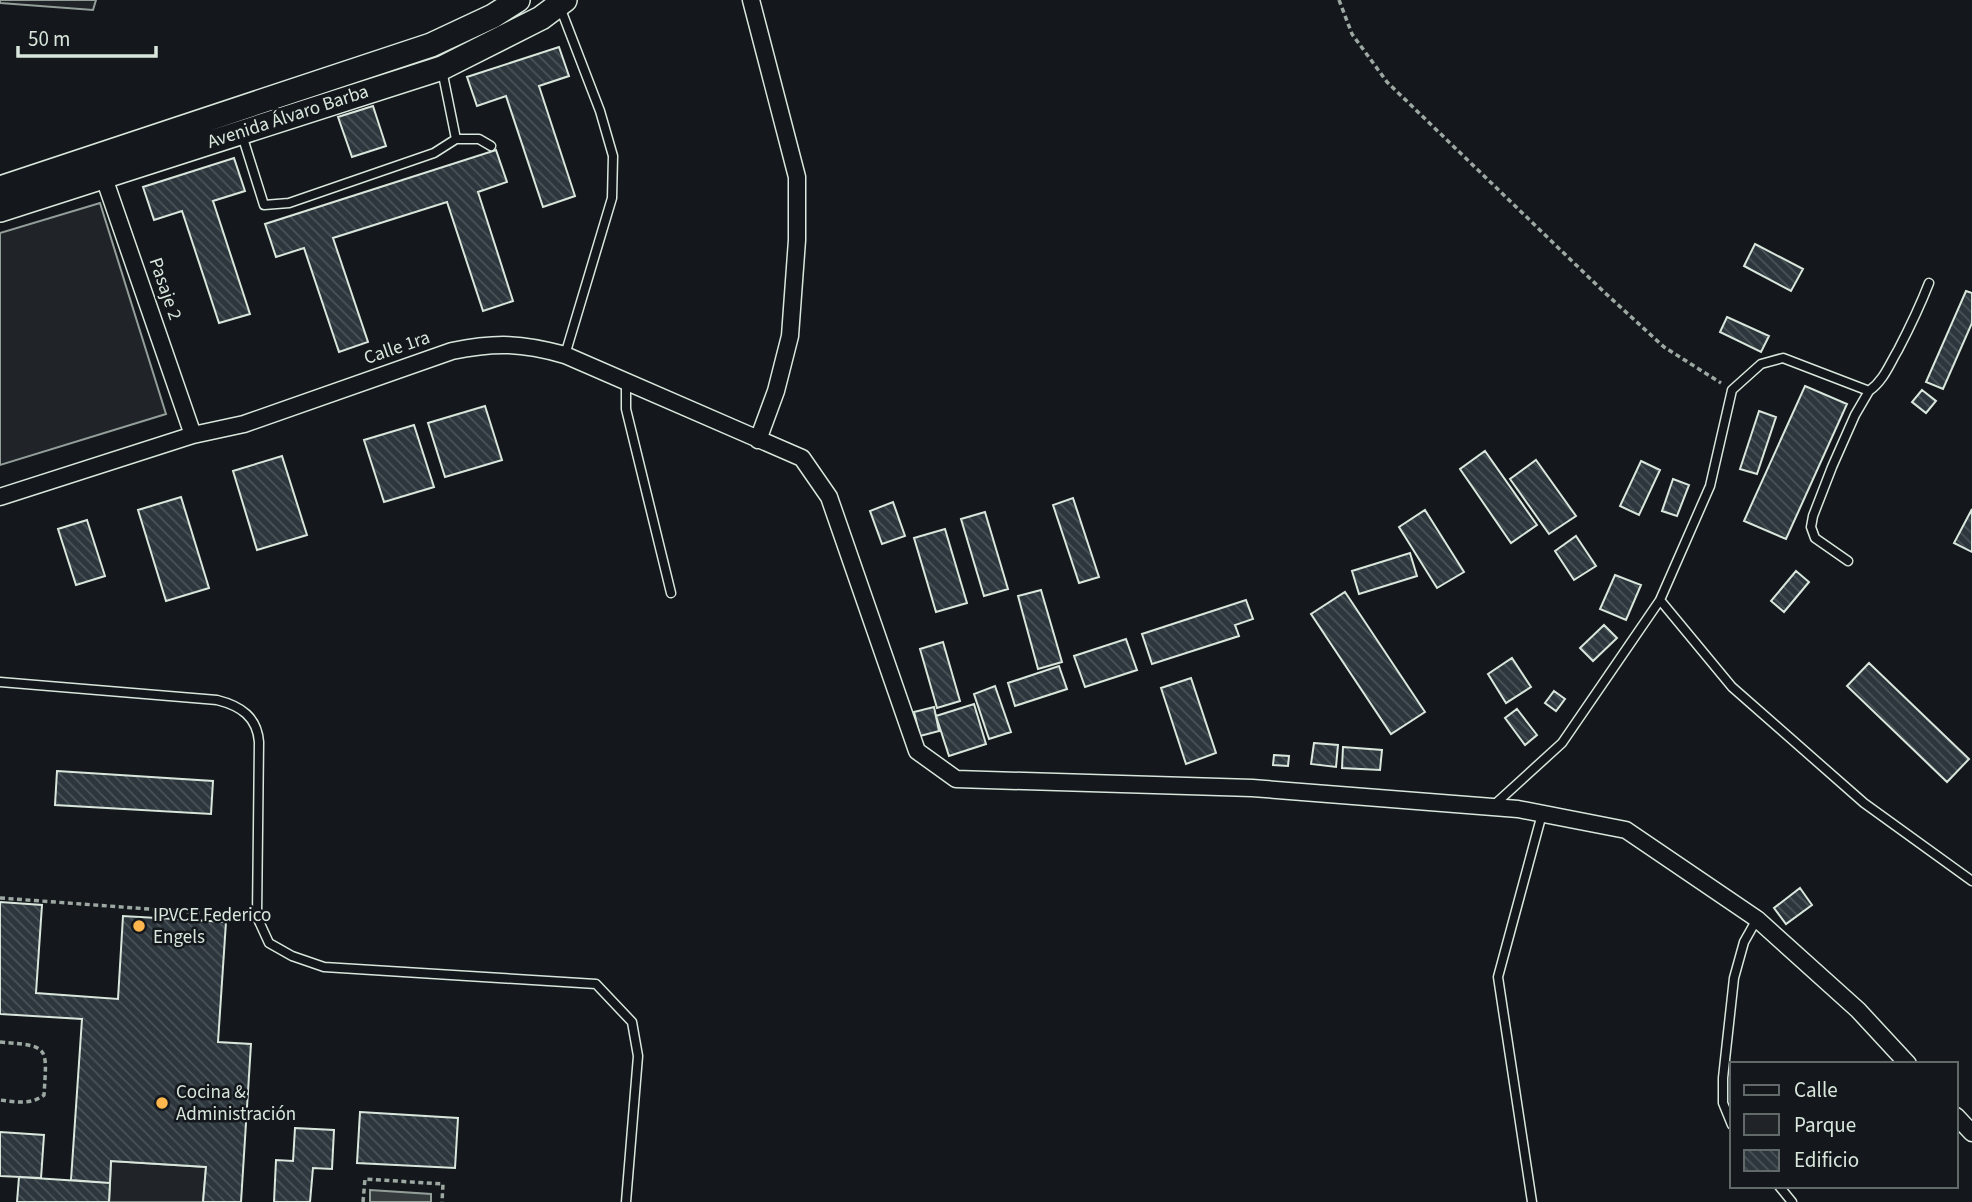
<svg xmlns="http://www.w3.org/2000/svg" width="1972" height="1202" font-family="'Source Sans 3',sans-serif">
<style>
.park{fill:#202428;stroke:#939e99;stroke-width:2}
.water{fill:#363b3e;stroke:#939e99;stroke-width:2}
.building{fill:url(#building-back-hatch);stroke:#d8e6dc;stroke-width:2}
.lines{fill:none;stroke-linecap:round;stroke-linejoin:round}
.lane-casing{stroke:#d8e6dc;stroke-width:11}
.street-casing{stroke:#d8e6dc;stroke-width:19}
.secondary-casing{stroke:#d8e6dc;stroke-width:26}
.path{stroke:#9da8a2;stroke-width:3.5;stroke-dasharray:5 3.5;stroke-linecap:butt}
.lane{stroke:#14181c;stroke-width:8}
.street{stroke:#14181c;stroke-width:16}
.secondary{stroke:#14181c;stroke-width:23}
.poi-dot{fill:#ffb74d;stroke:#14181c;stroke-width:2.5}
.labels{text-anchor:middle;dominant-baseline:central;stroke-width:5;stroke-linejoin:round;paint-order:stroke}
.street-label{font-size:19px;fill:#d8e6dc;stroke:#14181c}
.poi-label{font-size:19px;fill:#d8e6dc;stroke:#14181c;text-anchor:start}
</style>
<defs>
<pattern id="building-back-hatch" width="6" height="6" patternUnits="userSpaceOnUse" patternTransform="scale(1.75)"><rect width="6" height="6" fill="#2c363c"/><path d="M-1 5l2 2M0 0l6 6M5-1l2 2" fill="none" stroke="#4a5358"/></pattern>
</defs>
<rect width="100%" height="100%" fill="#14181c"/>
<path class="park" d="M0 0H96L93 10 0 3Z
M100 203 166 414 0 465V233Z
M111 1161 206 1167 203 1202H109Z"/>
<path class="water" d="M370 1190 431 1194V1202H370Z"/>
<path class="building" d="M559 47 569 76 539 86 575 196 543 207 506 96 477 106 467 77Z
M373 106 386 146 352 157 338 117Z
M496 150 507 182 478 192 513 301 483 311 447 202 333 238 368 342 339 352 304 248 276 257 265 224Z
M234 158 245 191 213 201 250 314 219 323 182 211 154 220 143 187Z
M1755 244 1803 269 1791 291 1744 266Z
M1966 291 1972 293V323L1943 389 1926 382Z
M1727 317 1769 336 1761 352 1720 332Z
M1805 386 1847 404 1786 539 1744 521Z
M1922 390 1936 401 1926 413 1912 402Z
M485 406 502 460 445 477 428 423Z
M1759 411 1776 417 1757 474 1740 469Z
M414 425 434 487 384 502 364 440Z
M1485 451 1537 525 1511 543 1460 469Z
M282 456 307 535 257 550 233 471Z
M1536 460 1576 516 1549 534 1510 479Z
M1641 461 1660 470 1639 515 1620 506Z
M1673 479 1689 485 1677 516 1662 511Z
M181 497 209 588 166 601 138 510Z
M1073 498 1099 577 1079 583 1053 505Z
M893 502 905 536 882 544 870 511Z
M1972 509V552L1954 543Z
M1425 510 1464 572 1437 588 1399 527Z
M985 512 1008 589 984 596 961 519Z
M87 520 105 576 76 585 58 529Z
M945 529 967 603 936 612 914 538Z
M1576 536 1596 566 1574 580 1555 551Z
M1410 553 1417 576 1359 594 1352 571Z
M1796 571 1809 582 1784 612 1771 601Z
M1615 575 1641 585 1626 620 1600 609Z
M1041 590 1062 662 1038 669 1018 596Z
M1345 592 1425 712 1391 734 1311 614Z
M1246 600 1253 619 1235 625 1239 636 1152 664 1142 634Z
M1604 625 1617 638 1593 661 1580 648Z
M1126 639 1137 670 1085 687 1074 656Z
M943 642 960 701 937 708 920 649Z
M1512 658 1531 687 1506 703 1488 674Z
M1869 663 1969 759 1947 782 1847 686Z
M1059 666 1067 689 1015 706 1008 683Z
M1191 678 1216 753 1186 764 1161 688Z
M995 686 1011 732 989 739 974 694Z
M1554 691 1565 699 1556 711 1545 703Z
M974 704 986 744 949 756 936 716Z
M934 707 939 731 920 736 914 712Z
M1517 709 1537 735 1525 745 1505 718Z
M1314 743 1338 745 1336 767 1311 764Z
M1343 747 1382 750 1380 770 1342 768Z
M1274 755 1289 756 1288 766 1273 765Z
M57 771 213 781 211 814 55 805Z
M1800 888 1812 905 1786 924 1774 908Z
M0 902 42 905 36 993 118 999 123 916 226 922 218 1042 251 1044 241 1202H203L206 1167 111 1161 110 1183 71 1180 82 1019 0 1014Z
M360 1112 458 1118 455 1168 357 1163Z
M295 1128 334 1130 332 1169 313 1168 310 1202H274L276 1160 293 1161Z
M0 1132 44 1135 41 1178 0 1176Z
M19 1177 110 1183 109 1202H17Z"/>
<g class="lines">
<g class="lane-casing">
<path id="lane" d="M560 7 600 111 613 156 612 198 565 355
M242 135 264 205 289 203 434 153 456 139 442 70
M456 139H479L491 146
M626 382V409L671 593
M1848 561 1815 538 1811 527 1813 516 1832 467 1855 415 1869 391
M1660 600 1732 687 1864 803 1972 881
M0 682 217 700C241 706 257 717 259 742L257 917 269 943 292 956 324 967 596 984 632 1022 638 1056 626 1202
M1494 805 1562 743 1660 600 1710 486 1732 390 1761 364 1783 358 1869 391C1884 380 1889 365 1898 350 1910 327 1920 306 1929 283
M1732 1125 1723 1103V1078L1734 978 1744 942 1757 919
M1779 1186 1792 1202
M1532 1202 1498 977 1542 814"/>
</g>
<g class="street-casing">
<path id="street" d="M751 0 797 177V240L790 336 776 391 758 440
M101 169 193 435
M0 497 193 435 244 424 452 351C496 342 522 343 565 355L802 458 829 497 917 751 956 779 1252 788 1518 809 1626 830 1757 919 1858 1010 1908 1064
M1956 1116 1972 1133"/>
</g>
<g class="secondary-casing">
<path id="secondary" d="M0 188 431 45 493 16 518 0
M0 210 442 68 541 18 565 0"/>
</g>
<path class="path" d="M1339 0 1352 34 1387 82 1604 292 1664 347 1721 383
M0 898 244 916
M0 1042C50 1046 47 1046 44 1095 31 1105 16 1102 0 1100
M363 1202 365 1179 443 1184 442 1202"/>
<use href="#lane" class="lane"/>
<use href="#street" class="street"/>
<use href="#secondary" class="secondary"/>
</g>
<g class="poi-dot">
<circle cx="139" cy="926" r="7"/>
<circle cx="162" cy="1103" r="7"/>
</g>
<g class="labels">
<g class="street-label">
<text transform="translate(288 117) rotate(-18)">Avenida Álvaro Barba</text>
<text transform="translate(165 289) rotate(71)">Pasaje 2</text>
<text transform="translate(397 348) rotate(-19)">Calle 1ra</text>
</g>
<g class="poi-label">
<text x="153" y="915">IPVCE Federico<tspan x="153" dy="22">Engels</tspan></text>
<text x="176" y="1092">Cocina &amp;<tspan x="176" dy="22">Administración</tspan></text>
</g>
</g>
<rect x="1730" y="1062" width="228" height="126" fill="#14181c" stroke="#626a69" stroke-width="2"/>
<rect x="1744" y="1085" width="35" height="10" fill="#14181c" stroke="#626a69" stroke-width="2"/>
<text x="1794" y="1097" font-size="21" fill="#d8e6dc">Calle</text>
<rect x="1744" y="1114" width="35" height="21" fill="#202428" stroke="#626a69" stroke-width="2"/>
<text x="1794" y="1132" font-size="21" fill="#d8e6dc">Parque</text>
<rect x="1744" y="1150" width="35" height="21" fill="url(#building-back-hatch)" stroke="#626a69" stroke-width="2"/>
<text x="1794" y="1167" font-size="21" fill="#d8e6dc">Edificio</text>
<path d="M18 46v10h138v-10" fill="none" stroke="#d8e6dc" stroke-width="3.5"/>
<text x="28" y="46" font-size="21" fill="#d8e6dc" stroke="#14181c" stroke-width="5" paint-order="stroke">50 m</text>
</svg>
